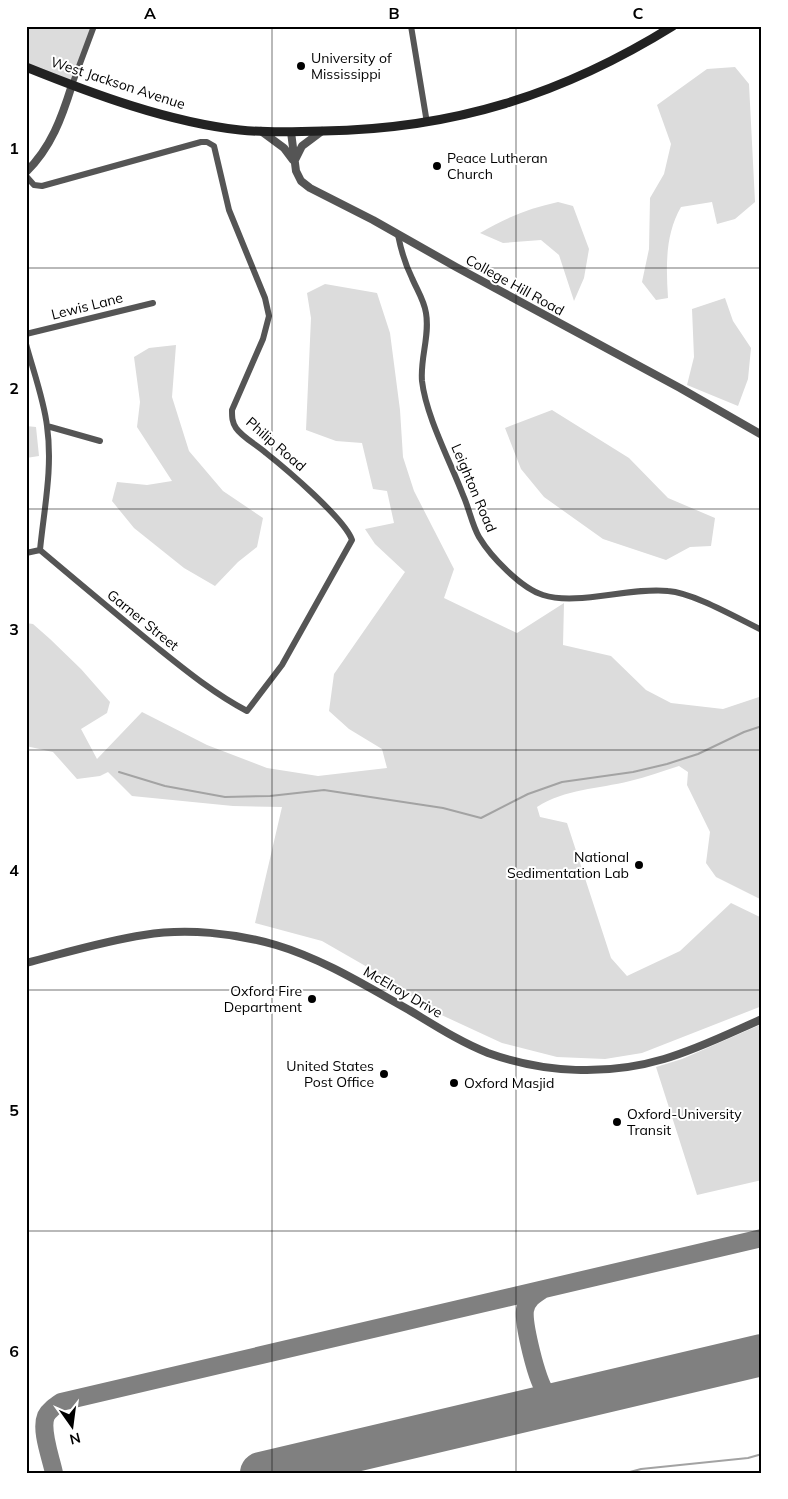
<svg xmlns="http://www.w3.org/2000/svg" width="788" height="1499" font-family="Mulish,sans-serif">
<style>
.green{fill:#dcdcdc}
.lines{fill:none;stroke-linecap:round;stroke-linejoin:round}
.stream{stroke:#a3a3a3;stroke-width:2}
.taxiway{stroke:#808080;stroke-width:18}
.runway{stroke:#808080;stroke-width:42}
.minor{stroke:#555;stroke-width:6}
.tertiary{stroke:#555;stroke-width:8}
.secondary{stroke:#222;stroke-width:9}
.grid{fill:none;stroke:#000;stroke-width:1;stroke-opacity:0.55}
.poi-dot{fill:#000;stroke:#fff;stroke-width:2}
.labels{text-anchor:middle;dominant-baseline:central;stroke-width:4;stroke-linejoin:round;paint-order:stroke}
.poi-label{font-size:14px;fill:#000;stroke:#fff;text-anchor:start}
.street-label{font-size:14px;fill:#000;stroke:#fff}
.neatline{fill:none;stroke:#000;stroke-width:2}
.grid-label{font-size:16px;text-anchor:middle;font-weight:bold;fill:#000}
</style>
<rect width="100%" height="100%" fill="#fff"/>
<path class="green" d="M26 26H94L72 85 26 67Z
M735 67 749 84 755 202 735 219 717 224 712 202 681 207C665 235 666 266 668 298L656 300 642 282 649 249 650 198 664 174 671 144 657 105 707 69Z
M558 202 573 206 589 249 584 278 574 301 559 255 541 240 503 243 480 233C505 218 530 208 558 202Z
M325 284 377 293 390 333 400 410 403 457 414 491 454 569 444 598 517 633 564 603 563 645 611 656 646 690 671 703 723 709 762 696V900L716 877 706 863 710 832 687 785 688 772 679 766C662 771 647 777 630 781 598 789 565 789 537 807L540 817 567 823 611 958 627 976 680 951 731 903 762 918V1006L642 1053 605 1059 557 1057 502 1043 435 1012 369 968 322 941 255 923 282 807 233 806 132 796 108 772 100 776 77 779 53 752 26 746V623L33 624 50 639 81 669 110 702 107 713 81 729 97 759 142 712 207 745 267 768 318 776 387 768 382 749 349 729 329 711 334 674 405 572 375 544 365 529 394 523 387 491 373 489 362 443 336 441 306 430 311 318 307 293Z
M725 298 733 321 751 348 748 379 738 406 687 385 694 357 692 309Z
M176 345 172 397 189 451 223 491 263 518 257 547 238 562 215 586 184 568 134 528 112 501 117 482 147 485 172 481 137 427 140 402 134 357 149 348Z
M552 410 629 458 668 498 715 518 711 546 690 547 666 560 603 539 544 497 521 469 505 428Z
M26 426 36 427 39 456 26 458Z
M762 1024V1180L697 1195 656 1067 682 1059Z"/>
<g class="lines">
<path class="stream" d="M119 772 165 786 225 797 270 796 324 790 443 808 481 818 528 794 562 782 633 772 667 764 698 754 744 732 762 726
M630 1472 641 1469 748 1458 762 1454"/>
<path class="taxiway" d="M542 1290C534 1295 527 1300 525 1310 523 1323 537 1383 546 1392 554 1400 564 1400 575 1399
M54 1473C51 1458 40 1430 46 1416 49 1410 55 1406 61 1402L762 1238"/>
<path class="runway" d="M261 1473 762 1355"/>
<path class="minor" d="M411 26 427 123
M72 85 94 26
M26 176 34 185 42 186 201 142H207L214 146 229 210 265 298 269 316 263 339 232 410C232 417 232 422 236 428 242 437 257 445 266 453 285 468 345 519 352 540L282 665 247 711C213 693 184 669 154 645 116 614 78 582 40 550L26 553
M398 235C401 250 405 264 412 278 417 290 424 300 426 313 430 336 420 358 422 381 426 416 450 461 463 495 469 508 472 525 479 537 491 557 521 588 543 595 577 606 629 587 668 591 694 593 737 618 762 630
M26 334 153 303
M26 344C33 370 44 400 47 426 53 468 44 509 40 550
M47 426 100 441"/>
<path class="tertiary" d="M261 131 284 148 293 160
M291 132 296 171 301 181 310 188 373 220 456 267 680 388 762 435
M295 160 302 146 322 131
M26 172C51 148 62 117 72 85
M26 963C65 953 104 941 144 935 186 928 235 933 276 945 323 959 366 986 409 1010 434 1025 460 1042 488 1053 544 1073 607 1076 664 1059 698 1049 730 1033 762 1019"/>
<path class="secondary" d="M26 67C93 94 168 122 240 130 267 133 295 132 323 131 453 129 562 95 673 26"/>
</g>
<path class="grid" d="M272 26V1473M516 26V1473M26 268H762M26 509H762M26 750H762M26 990H762M26 1231H762"/>
<g class="poi-dot">
<circle cx="301" cy="66" r="5"/>
<circle cx="437" cy="166" r="5"/>
<circle cx="639" cy="865" r="5"/>
<circle cx="312" cy="999" r="5"/>
<circle cx="384" cy="1074" r="5"/>
<circle cx="454" cy="1083" r="5"/>
<circle cx="617" cy="1122" r="5"/>
</g>
<g class="labels">
<g class="poi-label">
<text x="311" y="58">University of<tspan x="311" dy="16">Mississippi</tspan></text>
<text x="447" y="158">Peace Lutheran<tspan x="447" dy="16">Church</tspan></text>
<text x="629" y="857" text-anchor="end">National<tspan x="629" dy="16">Sedimentation Lab</tspan></text>
<text x="302" y="991" text-anchor="end">Oxford Fire<tspan x="302" dy="16">Department</tspan></text>
<text x="374" y="1066" text-anchor="end">United States<tspan x="374" dy="16">Post Office</tspan></text>
<text x="464" y="1083">Oxford Masjid</text>
<text x="627" y="1114">Oxford-University<tspan x="627" dy="16">Transit</tspan></text>
</g>
<g class="street-label">
<text transform="translate(118 83) rotate(18)">West Jackson Avenue</text>
<text transform="translate(515 285) rotate(29)">College Hill Road</text>
<text transform="translate(87 306) rotate(-14)">Lewis Lane</text>
<text transform="translate(276 444) rotate(41)">Philip Road</text>
<text transform="translate(474 488) rotate(67)">Leighton Road</text>
<text transform="translate(143 620) rotate(39)">Garner Street</text>
<text transform="translate(403 992) rotate(30)">McElroy Drive</text>
</g>
</g>
<rect width="788" height="1499" fill="none" stroke="#ffffff" stroke-width="55"/>
<g transform="translate(72 1426) rotate(166)" stroke="#ffffff" stroke-width="4" paint-order="stroke">
<path d="M0-4L9 19L0 12L-9 19Z" fill="#000000"/>
<text y="-8" font-size="14" font-weight="bold" text-anchor="middle" fill="#000000">N</text>
</g>
<rect x="28" y="28" width="732" height="1444" class="neatline"/>
<g class="grid-label">
<text x="150" y="19">A</text>
<text x="394" y="19">B</text>
<text x="638" y="19">C</text>
<text x="14" y="154">1</text>
<text x="14" y="394">2</text>
<text x="14" y="635">3</text>
<text x="14" y="876">4</text>
<text x="14" y="1116">5</text>
<text x="14" y="1357">6</text>
</g>
</svg>
